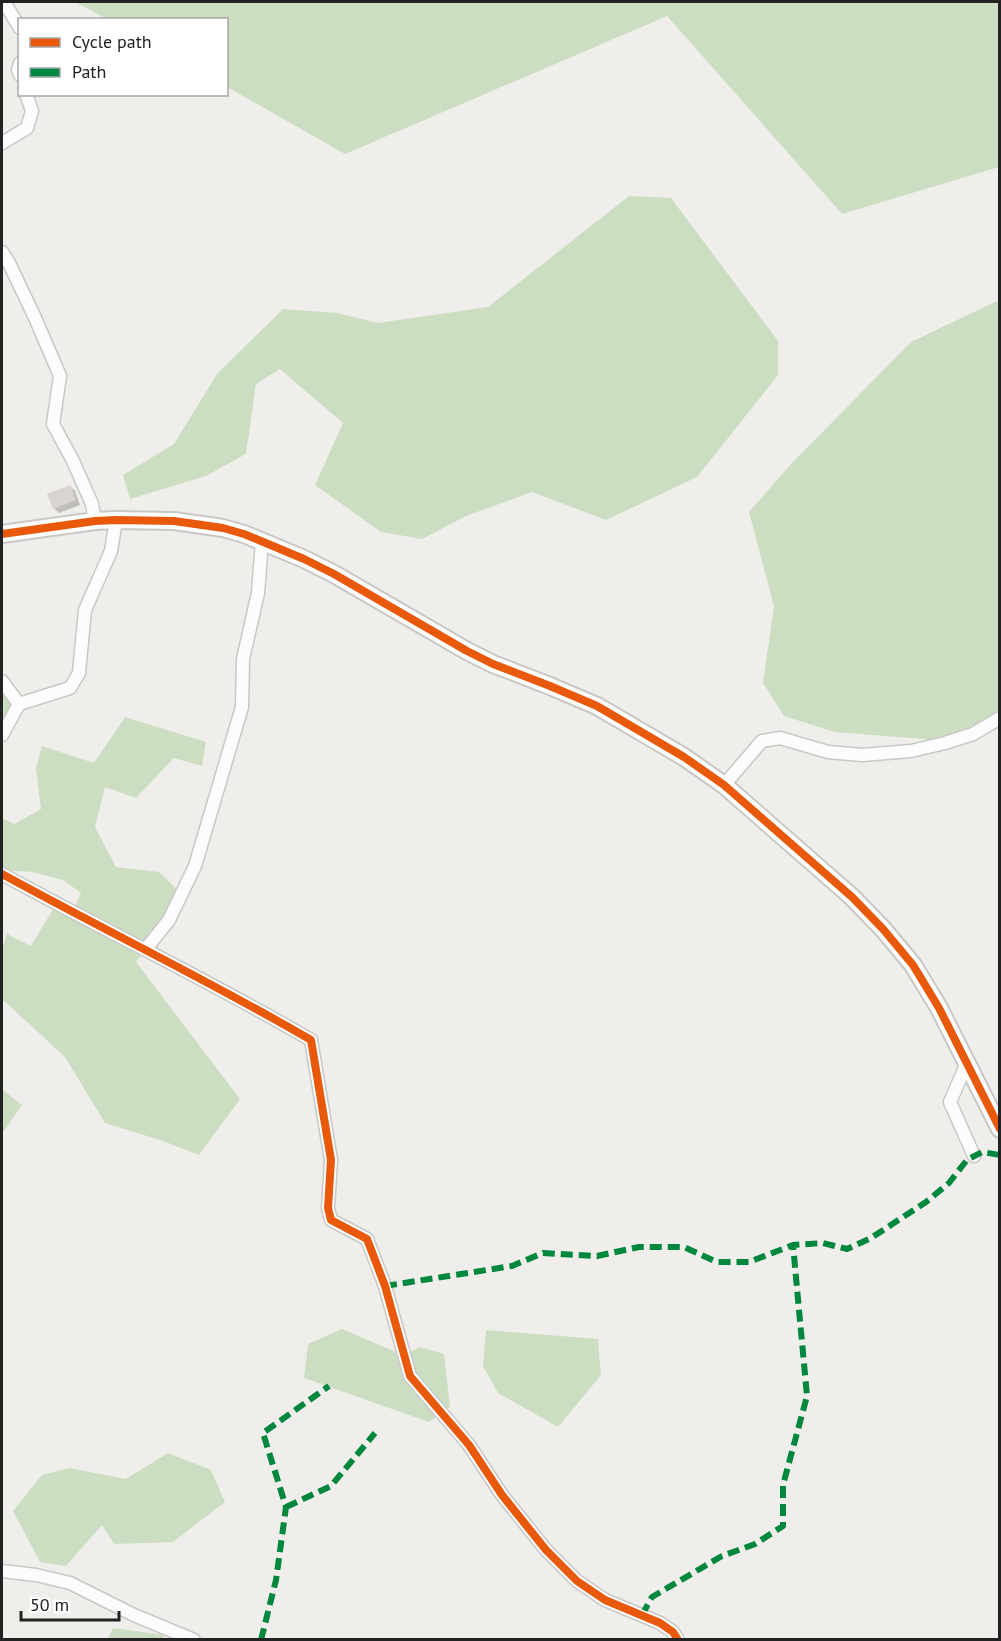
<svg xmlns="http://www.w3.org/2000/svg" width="1001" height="1641" font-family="'PT Sans',sans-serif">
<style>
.forest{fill:#cbdec1}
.shadow{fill:#0003}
.building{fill:#d7d4d2}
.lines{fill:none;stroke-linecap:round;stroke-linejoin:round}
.minor-casing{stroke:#c9c8c7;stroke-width:15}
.tertiary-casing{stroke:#c9c8c7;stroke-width:20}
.minor{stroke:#fdfcfc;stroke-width:12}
.tertiary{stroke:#fdfcfc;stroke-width:16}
.quiet{stroke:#00873e;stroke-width:6;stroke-dasharray:12 6;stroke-linecap:butt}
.cycleway-casing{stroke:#fff;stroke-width:11}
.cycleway{stroke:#e8590c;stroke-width:8}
</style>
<rect width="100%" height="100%" fill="#f0eeeb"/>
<path class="forest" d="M75 2H999V167L842 214 667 16 345 154 227 87 226 20 107 19Z
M629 196 671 198 778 341V375L697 477 606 520 532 492 466 516 422 539 381 532 315 485 343 423 280 369 256 384 246 454 206 476 130 499 123 475 174 444 217 374 283 309 337 313 378 323 488 307Z
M999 300V716L935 740 835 732 784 716 763 683 774 606 749 512 791 464 911 342Z
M2 688 17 700 2 730Z
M125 717 206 742 202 766 174 758 136 798 105 787 95 827 116 867 159 872 183 895 169 920 136 962 240 1099 199 1155 163 1141 105 1123 65 1057 2 999V949L7 934 31 946 58 901 75 907 81 893 63 880 32 872 2 870V818L14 824 41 809 36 768 42 746 94 763Z
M2 1089 22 1105 2 1134Z
M342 1329 403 1355 420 1347 444 1354 450 1407 429 1422 304 1378 308 1344Z
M486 1330 598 1339 601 1375 558 1427 498 1393 483 1366Z
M168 1453 211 1470 225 1502 173 1542 114 1544 102 1525 66 1566 40 1562 13 1511 42 1475 69 1468 126 1479Z
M113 1628 164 1635 163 1639H108Z"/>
<path class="shadow" d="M70 486 75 491 80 505 59 513 54 508Z"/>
<path class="building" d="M70 485 76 500 53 509 47 494Z"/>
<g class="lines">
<g class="minor-casing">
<path id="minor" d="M4 2 20 28
M20 63 18 70 20 75
M2 143 27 128 32 111 26 94
M2 252 9 263 36 320 60 376 53 424 73 461 92 504 95 521
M2 681 19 704
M2 735 19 704 70 688 79 673 85 610 111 551 116 520
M724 785 762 741 780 738 828 752 862 755 911 751 945 743 973 734 1000 718
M2 874C104 930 210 981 311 1040L331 1160 328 1208 331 1220 367 1239 385 1286 410 1376 469 1445 502 1495 546 1550 577 1581 605 1600 660 1623 673 1632 678 1640
M145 950 169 920 195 866 242 707 243 659 258 593 262 541
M967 1063 950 1102 974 1156
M2 1571 36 1575 70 1583 134 1615 194 1640"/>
</g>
<g class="tertiary-casing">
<path id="tertiary" d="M2 534 95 521 116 520 174 521 223 528 244 534 304 559 334 574 467 651 493 664 550 686 597 706 684 757 724 785 852 897 883 929 913 965 939 1008 1000 1129"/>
</g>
<use href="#minor" class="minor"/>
<use href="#tertiary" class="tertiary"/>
<path class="quiet" d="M385 1286 512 1266 543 1253 597 1256 639 1247H684L717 1262H749L793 1245 823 1243 847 1249 871 1238 926 1202 949 1183 967 1160 982 1152 1000 1155
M286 1507 331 1486 375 1433
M642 1615 652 1597 722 1556 755 1544 783 1526V1485L807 1396 793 1245
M261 1640 276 1580 286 1507 263 1433 329 1386"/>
<g class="cycleway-casing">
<path id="cycleway" d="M2 534 95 521 116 520 174 521 223 528 244 534 304 559 334 574 467 651 493 664 550 686 597 706 684 757 724 785 852 897 883 929 913 965 939 1008 1000 1129
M2 874C104 930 210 981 311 1040L331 1160 328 1208 331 1220 367 1239 385 1286 410 1376 469 1445 502 1495 546 1550 577 1581 605 1600 660 1623 673 1632 678 1640"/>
</g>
<use href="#cycleway" class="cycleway"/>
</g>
<rect width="1001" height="1641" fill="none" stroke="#222222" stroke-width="6"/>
<rect x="18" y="18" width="210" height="78" fill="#ffffff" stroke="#a7a7a7" stroke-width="1.5"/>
<rect x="30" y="38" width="30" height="9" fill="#e8590c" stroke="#a7a7a7" stroke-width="1.5"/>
<text x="72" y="48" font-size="18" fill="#222222">Cycle path</text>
<rect x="30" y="68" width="30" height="9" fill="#00873e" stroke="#a7a7a7" stroke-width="1.5"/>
<text x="72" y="78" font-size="18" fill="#222222">Path</text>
<path d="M21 1611v9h98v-9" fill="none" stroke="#222222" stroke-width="3"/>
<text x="30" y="1611" font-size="18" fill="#222222" stroke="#ffffff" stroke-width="4.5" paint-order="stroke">50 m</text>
</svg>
